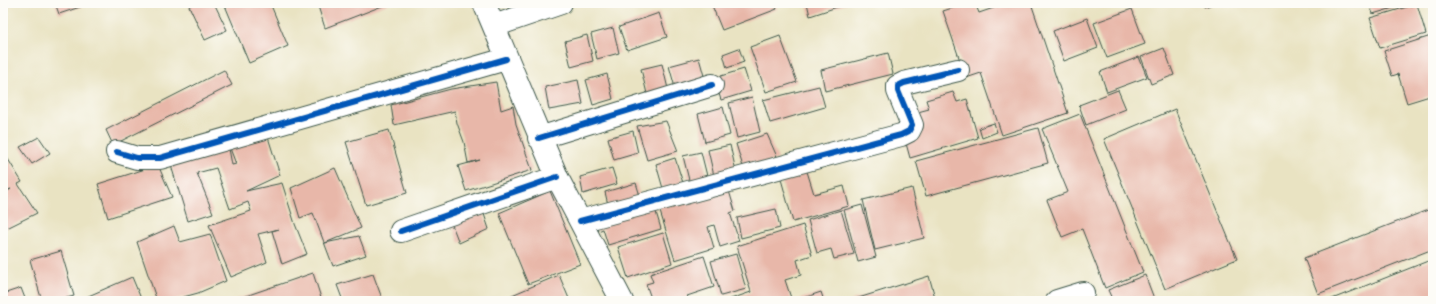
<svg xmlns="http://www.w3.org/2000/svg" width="1436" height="304" font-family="Dekko,sans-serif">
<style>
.building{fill:#e8b7a9;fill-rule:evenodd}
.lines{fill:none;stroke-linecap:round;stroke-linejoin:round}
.minor-casing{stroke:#3d5649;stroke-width:24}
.minor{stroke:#fff;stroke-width:22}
.cycleway-casing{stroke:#fdfcf7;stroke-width:8}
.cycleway{stroke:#0057b8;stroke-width:6}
</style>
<rect width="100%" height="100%" fill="#fdfcf7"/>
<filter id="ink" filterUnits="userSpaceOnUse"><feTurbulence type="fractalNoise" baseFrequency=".025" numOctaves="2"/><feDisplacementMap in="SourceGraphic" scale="8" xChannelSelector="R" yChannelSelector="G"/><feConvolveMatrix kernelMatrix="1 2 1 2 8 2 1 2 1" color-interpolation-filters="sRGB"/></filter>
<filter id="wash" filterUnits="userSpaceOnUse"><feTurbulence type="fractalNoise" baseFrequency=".012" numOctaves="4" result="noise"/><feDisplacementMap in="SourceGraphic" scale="16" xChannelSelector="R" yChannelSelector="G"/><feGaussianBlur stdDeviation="0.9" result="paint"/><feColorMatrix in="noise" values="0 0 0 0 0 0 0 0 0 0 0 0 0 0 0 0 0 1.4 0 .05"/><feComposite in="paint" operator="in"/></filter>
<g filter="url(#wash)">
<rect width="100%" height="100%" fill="#e9e3c2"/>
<g id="blocks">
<path class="building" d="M55 3H92L59 14Z
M195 3H214L227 30 205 40 189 6Z
M224 3H270L288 46 249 63Z
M317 3H390L325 28Z
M711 3H774L777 9 722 30Z
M807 3H849L810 16Z
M968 3H975L979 13 1008 3H1031L1068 113 1002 135 981 73 966 78 943 11Z
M1203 3H1215L1205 7Z
M1369 3H1399L1400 6 1373 14Z
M1417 4 1426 34 1380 48 1370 18Z
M1132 9 1145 44 1107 58 1094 23Z
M659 13 667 37 627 50 619 27Z
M1087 18 1098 48 1064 61 1053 31Z
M613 28 619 53 597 59 591 34Z
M587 35 593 61 571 67 565 41Z
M780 36 797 82 766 92 750 47Z
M1431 36 1433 42V95L1407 103 1398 74 1392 76 1384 51Z
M739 48 744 62 727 68 723 54Z
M1164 48 1174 75 1151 84 1141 57Z
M888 53 893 74 825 91 821 70Z
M1139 57 1147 77 1107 92 1100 72Z
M699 58 706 83 676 91 669 66Z
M662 64 669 93 648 98 641 69Z
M744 69 751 91 721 100 714 78Z
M224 70 232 85 113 145 106 130Z
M607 74 613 99 593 105 586 80Z
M578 80 583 104 549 110 545 87Z
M496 82 501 110 513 106 516 124 532 170 466 191 458 166 480 160 468 163 464 142 457 123 455 111 394 125 391 105 451 89Z
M819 86 825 107 770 123 763 100Z
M1118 90 1126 109 1086 125 1079 105Z
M953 92 957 102 967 99 978 138 910 158 904 136 914 113 929 109 926 100Z
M752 97 760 132 737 138 729 103Z
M723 107 730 135 705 142 698 114Z
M1175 109 1237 259 1165 289 1104 139Z
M1080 114 1143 272 1105 288 1082 229 1062 237 1047 200 1068 192 1042 129Z
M666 121 678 151 647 160 637 126Z
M994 123 997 132 982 138 979 128Z
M1038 128 1048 163 926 196 916 161Z
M389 130 407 193 366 205 346 142Z
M633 131 638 153 614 160 608 138Z
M267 134 280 175 246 191 282 183 295 224 307 254 282 264 272 231 279 229 258 234 267 262 231 277 209 225 251 211 248 202 230 209 216 168 197 173 213 213 188 221 169 159ZM228 143 236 164 232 165Z
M767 134 778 159 744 170 736 144Z
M39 137 50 153 32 164 20 147Z
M730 145 736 171 714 176 708 150Z
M3 151 22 182 18 184 37 213 3 230V193L11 189 3 192Z
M701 152 708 180 690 184 683 156Z
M675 158 684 186 664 192 656 164Z
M158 165 172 197 108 218 98 184Z
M805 165 814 194 844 186 849 206 793 222 779 172Z
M335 168 361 228 325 243 359 236 366 255 333 266 313 213 300 218 291 188Z
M612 168 617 184 583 194 580 177Z
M636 183 641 199 609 209 605 192Z
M727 184 735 211 730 213 739 241 720 247 714 225 708 227 714 248 675 260 658 205Z
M912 188 924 238 875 250 863 200Z
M550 191 580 264 528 284 499 213Z
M653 202 661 229 608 245 603 229 598 231 595 220Z
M862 205 876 257 858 262 844 210Z
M1433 208V249L1318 294 1304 258Z
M776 209 780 228 741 238 737 218Z
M841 210 854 254 834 259 831 249 817 253 808 220Z
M483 211 489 229 459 243 451 222Z
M803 225 812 255 797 260 801 275 785 280 792 301H725L751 292 737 246Z
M174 226 180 242 210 234 226 281 198 293 169 301H157L137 242Z
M663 233 672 263 628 278 618 247Z
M61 251 74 296 56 301H42L30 260Z
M736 254 746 289 721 296 711 261Z
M704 256 714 287 687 296 689 301H652L646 284 653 282 650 274Z
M1433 259V301H1327Z
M313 273 322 301H304V299L297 301H231Z
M373 274 383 301H343L337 285Z
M559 275 570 301H498Z
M1145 275 1155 301H1113L1108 290Z
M929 276 936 301H852V300Z
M132 277 142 301H77Z
M21 288 26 301H3V294Z
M821 292 824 301H794Z"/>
</g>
</g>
<g filter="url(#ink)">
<use href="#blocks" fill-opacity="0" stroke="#3d5649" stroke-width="1"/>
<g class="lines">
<g class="minor-casing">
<path id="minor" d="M484 3 557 177 622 301
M494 26 561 3
M539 138 712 85
M117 152 137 158H160L506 59
M580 221 901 135 909 131 912 125 898 91V86L904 83 958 70
M401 231 557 177
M1057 301 1083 293"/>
</g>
<use href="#minor" class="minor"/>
<g class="cycleway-casing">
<path id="cycleway" d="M539 138 712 85
M117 152 137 158H160L506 59
M580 221 901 135 909 131 912 125 898 91V86L904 83 958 70
M401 231 557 177"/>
</g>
<use href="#cycleway" class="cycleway"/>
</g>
</g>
<rect width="1436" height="304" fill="none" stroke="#fdfcf7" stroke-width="16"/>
</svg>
